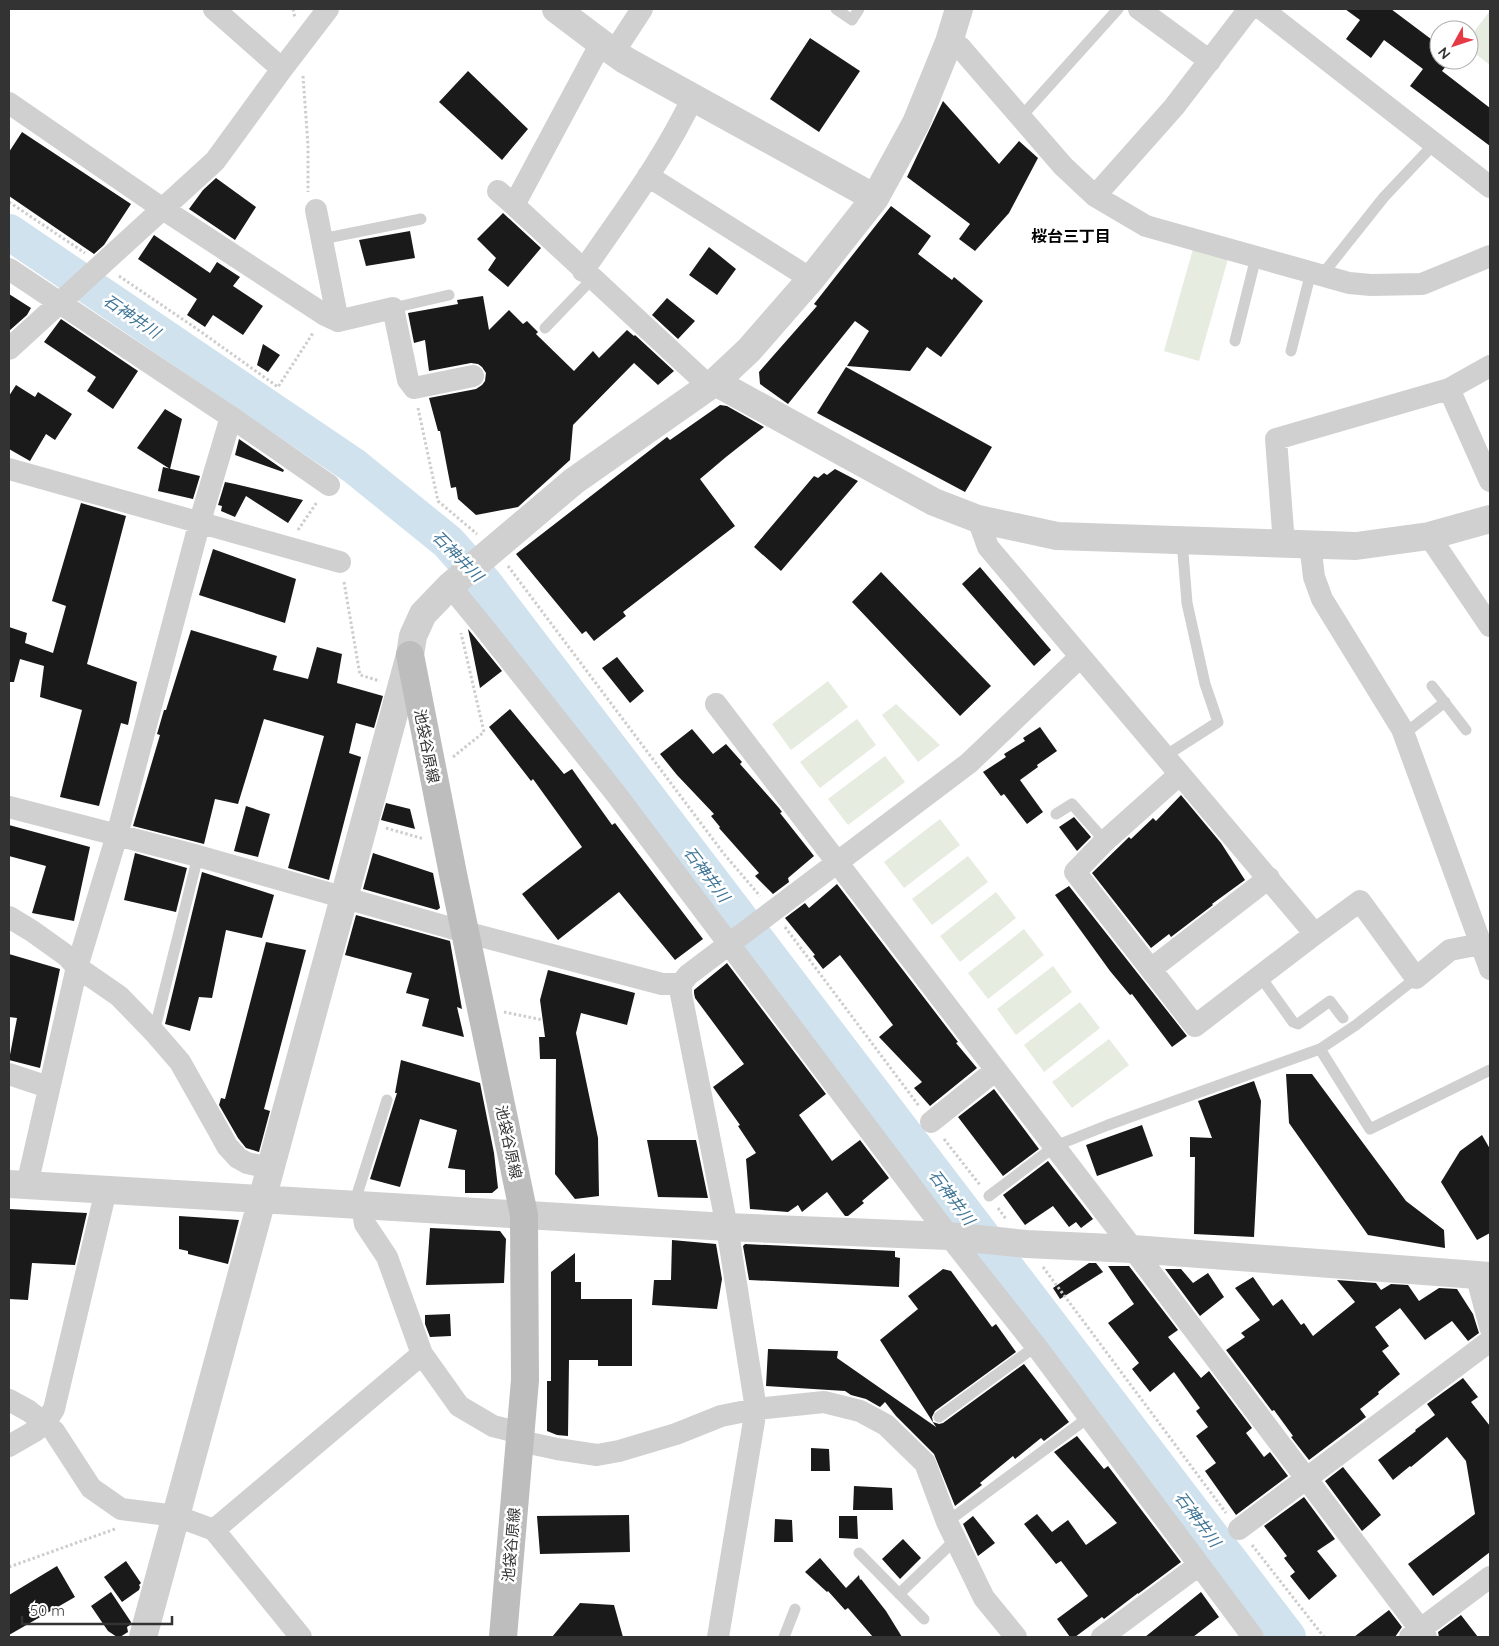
<svg xmlns="http://www.w3.org/2000/svg" width="1499" height="1646" font-family="Quicksand,'Noto Sans JP',sans-serif">
<style>
.green{fill:#e6ecdf}
.lines{fill:none;stroke-linecap:round;stroke-linejoin:round}
.river{stroke:#cfe2ee;stroke-width:36}
.building{fill:#1a1a1a}
.path{stroke:#cdcdcd;stroke-width:3;stroke-dasharray:2.5 2.5;stroke-linecap:butt}
.service{stroke:#d0d0d0;stroke-width:11}
.minor{stroke:#d0d0d0;stroke-width:22}
.tertiary{stroke:#d0d0d0;stroke-width:28}
.secondary{stroke:#bdbdbd;stroke-width:28}
.labels{text-anchor:middle;dominant-baseline:central;stroke-width:5;stroke-linejoin:round;paint-order:stroke}
.street-label{font-size:15px;fill:#333;stroke:#fff}
.neighbourhood-label{font-size:16px;font-weight:bold;fill:#000;stroke:#fff}
.water-label{font-size:16px;font-style:italic;fill:#3f7597;stroke:#fff}
</style>
<rect width="100%" height="100%" fill="#fff"/>
<path class="green" d="M1490 11V65L1469 49V38Z
M1193 249 1228 259 1199 361 1164 351Z
M828 681 848 707 791 750 772 724Z
M896 704 940 745 918 762 882 715Z
M857 719 876 745 820 788 800 762Z
M885 756 905 782 848 825 828 799Z
M940 819 960 845 904 888 884 862Z
M968 856 988 882 932 925 912 899Z
M996 892 1016 918 960 962 940 936Z
M1024 929 1044 955 988 999 968 973Z
M1053 966 1072 992 1016 1035 997 1009Z
M1080 1002 1100 1028 1044 1072 1024 1045Z
M1109 1039 1129 1065 1072 1108 1052 1082Z"/>
<g class="lines">
<path class="river" d="M9 232 354 466 448 542 485 584 1288 1637"/>
</g>
<path class="building" d="M1345 9H1391L1439 45V60H1451L1442 71 1490 108V146L1410 86 1423 69 1384 40 1371 58 1346 39 1360 20Z
M810 38 860 71 819 132 770 99Z
M468 71 528 129 502 160 439 102Z
M943 101 999 164 1019 141 1038 158 1009 213 975 251 959 239 970 224 907 177Z
M22 132 131 204 104 245 94 254 9 196V152Z
M216 178 256 207 235 240 189 209 203 190Z
M891 206 931 236 918 254 952 280 954 277 983 301 941 357 927 347 910 371 847 366 869 331 855 321 788 404 760 384 759 372 817 306 814 304Z
M503 213 541 248 508 287 488 270 496 258 477 239Z
M410 231 415 258 366 266 359 240Z
M154 235 210 273 217 262 240 277 233 286 263 306 243 335 213 315 205 327 187 315 197 299 138 259Z
M709 247 736 269 717 295 689 275Z
M9 294 31 308 27 315 9 331Z
M483 296 489 330 509 310 523 324 527 321 538 332 536 334 574 371 593 351 599 358 627 330 634 336 635 335 674 371 658 385 634 363 573 425 570 460 518 507 476 515 458 499 456 487 451 488 440 431H438L429 398 476 389 482 385 485 381 486 373 482 367 478 364 471 363 429 371 425 340 414 343 408 313 458 304 457 300Z
M667 298 695 321 678 339 652 315Z
M61 319 138 371 113 409 87 391 96 377 44 342Z
M263 344 280 355 268 372 257 365Z
M846 367 992 447 965 492 817 413Z
M16 385 35 397 38 392 72 414 55 440 46 434 30 461 9 449V396Z
M720 405 727 406 764 427 726 457 700 479 735 526 623 612 626 616 594 641 586 631 582 634 516 554 667 437 670 440Z
M165 409 182 419 170 469 137 448Z
M239 439 284 470 283 472 235 455Z
M163 467 200 476 193 499 158 491Z
M835 469 858 481 781 571 754 547 814 476 818 478 824 473 827 475Z
M225 482 235 484 303 500 288 523 246 496 235 517 221 511 222 506 218 505Z
M81 503 126 516 87 664 137 682 128 725 121 723 99 806 60 797 82 710 40 697 44 666 20 659 14 682H9V627L27 633 25 643 53 653 66 606 52 601Z
M213 549 296 579 285 623 199 595Z
M980 567 1051 650 1034 666 962 584Z
M881 572 991 686 960 716 852 602Z
M468 629 502 671 480 688Z
M191 630 277 656 273 670 308 679 317 647 342 654 337 683 383 696 374 728 356 723 349 753 361 757 329 880 288 868 324 736 264 719 238 804 215 799 204 844 133 826 160 735 157 734 164 710H166Z
M617 657 644 691 630 703 602 668Z
M510 709 564 774 572 769 612 825 615 823 703 939 675 960 619 892 558 940 522 894 582 847 533 779 531 781 489 727Z
M1040 727 1057 751 1037 765 1038 767 1020 780 1043 812 1027 824 1004 794 1001 796 983 772 1006 757 1004 754 1025 741 1023 738Z
M692 729 713 754 726 744 742 762 740 764 779 808 782 812 780 813 814 856 788 878 789 882 773 894 755 876 759 873 719 828 720 827 711 816 714 814 677 775 660 754Z
M1181 795 1221 843 1245 880 1212 904 1213 905 1171 937 1169 934 1151 948 1092 873 1129 837 1131 839 1153 818 1156 821Z
M386 803 410 809 415 829 381 820Z
M246 806 270 814 258 857 234 851Z
M1074 817 1091 837 1077 851 1059 827Z
M9 825 90 847 74 921 32 913 46 866 9 856Z
M135 853 187 868 176 912 124 900Z
M373 853 433 873 440 908 437 910 363 889Z
M202 872 274 895 262 938 226 930 212 998 199 997 190 1031 165 1024Z
M837 884 958 1042 956 1043 977 1068 930 1106 914 1088 922 1082 879 1037 893 1025 840 955 823 969 813 956 815 955 785 918 805 903 809 908Z
M1069 886 1187 1036 1172 1047 1132 994 1130 995 1110 971 1055 895Z
M356 915 450 941 462 1009 457 1007 464 1037 422 1026 429 999 406 993 412 973 345 955Z
M266 942 306 950 264 1109 270 1111 259 1152 246 1148 238 1138 219 1105 221 1098 225 1099Z
M9 954 60 969 40 1068 9 1060 17 1018 9 1017Z
M727 963 826 1094 799 1115 832 1161 860 1140 889 1178 862 1201 864 1203 848 1216H845L827 1192 802 1212 798 1205 788 1212 750 1209 746 1159 756 1153 738 1126 740 1125 713 1087 744 1064 695 998 694 993V990Z
M548 970 635 993 627 1025 581 1013 576 1033 598 1138 599 1196 575 1199 555 1174 556 1059H540L539 1037H545L540 1000Z
M401 1060 480 1083 494 1153 498 1188 492 1193H465V1170L448 1168 457 1130 420 1119 400 1187 370 1179 397 1093H395Z
M1286 1074H1312L1406 1201 1444 1230 1445 1248 1368 1235 1289 1123Z
M1254 1081 1261 1101 1254 1237 1194 1234 1195 1157H1190V1137L1212 1138 1198 1101Z
M994 1089 1039 1149 1003 1176 958 1117Z
M1142 1125 1153 1156 1097 1176 1086 1145Z
M1482 1135 1490 1149V1233L1477 1240 1441 1182 1460 1151Z
M647 1140H696L708 1198 658 1197Z
M1048 1161 1093 1219 1081 1228 1076 1222 1069 1227 1053 1206 1025 1225 1003 1195Z
M9 1209 87 1213 75 1265 32 1263 28 1300 9 1299Z
M179 1216 239 1220 228 1264 188 1254V1251L179 1249Z
M430 1228 500 1231 506 1239 504 1283 426 1285Z
M672 1240 716 1244 722 1279 717 1309 652 1305 654 1280H671Z
M745 1244 895 1251V1257L900 1258 899 1287 749 1280 743 1246Z
M575 1253V1282H581V1299H632V1366H598V1360H569L568 1436 557 1435 547 1431V1381H551V1272Z
M1089 1263H1096L1103 1272 1060 1299 1053 1288Z
M1108 1266H1129L1178 1330 1168 1337 1201 1378 1209 1371 1252 1428 1246 1433 1264 1457 1270 1452 1288 1476 1236 1515 1205 1471 1216 1463 1196 1436 1208 1427 1196 1411 1200 1408 1174 1372 1150 1392 1132 1369 1139 1363 1108 1323 1134 1304Z
M943 1269 951 1271 992 1327 996 1324 1016 1352 935 1411 932 1417 933 1422 939 1424 943 1423 1024 1364 1069 1422 1044 1441 1041 1438 1015 1459 1013 1456 980 1483 982 1485 955 1506 934 1454 896 1416 885 1402 880 1407 866 1399 851 1395 845 1391 766 1386 768 1349 838 1351 837 1358 936 1427 880 1340 918 1309 908 1296Z
M1165 1269H1181L1193 1283 1208 1273 1224 1297 1200 1316Z
M1253 1277 1273 1306 1282 1299 1301 1325 1304 1323 1313 1336 1355 1302 1337 1280 1376 1283 1381 1290 1391 1284 1408 1285 1419 1301 1439 1288 1457 1289 1473 1314 1479 1333 1468 1341 1452 1321 1425 1340 1400 1308 1375 1327 1389 1346 1382 1351 1400 1374 1378 1392 1379 1394 1360 1409 1366 1417 1309 1460 1291 1437 1293 1436 1274 1410 1272 1411 1226 1350 1245 1337 1241 1333 1260 1320 1235 1288Z
M450 1314 451 1336 430 1337 425 1324V1315Z
M1463 1378 1478 1397 1471 1402 1490 1426V1552L1433 1596 1408 1564 1475 1514 1466 1461 1447 1437 1411 1467 1410 1466 1393 1480 1378 1460 1416 1431 1415 1430 1435 1415 1427 1404Z
M1077 1436 1104 1469 1108 1466 1181 1562 1138 1594V1593L1104 1619 1102 1617 1075 1637H1070L1057 1619 1088 1596 1061 1561 1056 1564 1024 1524 1037 1514 1052 1532 1068 1520 1086 1545 1117 1523 1054 1452Z
M811 1448 829 1449 830 1471H811Z
M1343 1467 1381 1515 1362 1531 1325 1481Z
M854 1486 892 1488 893 1510H853Z
M1304 1497 1335 1539 1317 1551 1337 1576 1309 1600 1290 1576 1295 1572 1284 1558 1287 1556 1264 1526Z
M629 1515 630 1552 540 1554 537 1516Z
M839 1516H857L858 1539 839 1538Z
M973 1516 995 1543 978 1556 963 1524Z
M775 1519 792 1520 793 1542H774Z
M903 1539 921 1558 900 1579 882 1559Z
M820 1558 846 1588 859 1575 860 1580 861 1579 886 1611 902 1637H873L848 1608 845 1610 828 1591 827 1592 805 1572Z
M126 1561 141 1583 139 1585 140 1587 139 1590 122 1602 104 1577Z
M57 1566 75 1597 9 1635V1595Z
M111 1592 131 1622 130 1625 127 1627 128 1632 120 1637H117L108 1631 91 1606Z
M1201 1592 1219 1617 1193 1637H1145Z
M580 1603 614 1605 623 1637H552Z
M1389 1610 1402 1627 1395 1637H1354Z
M1461 1615 1478 1637H1439L1438 1632Z"/>
<g class="lines">
<path class="path" d="M293 9 295 18
M303 76 308 145V192
M9 202 85 253
M119 276 197 329 278 387 313 333
M418 408 438 501 477 534
M298 530 317 502
M508 566 724 854 760 896
M344 582 360 675 380 681
M453 757 484 732 461 633
M386 828 424 839
M785 927 919 1106
M504 1012 543 1020
M944 1139 980 1185
M998 1208 1006 1219
M1043 1267 1226 1513
M1252 1545 1324 1637
M9 1567 115 1529"/>
<path class="service" d="M836 9 852 20 859 9
M1021 117 1118 9
M322 239 421 219
M1322 275 1384 197 1435 143
M393 308 449 295
M545 328 592 279
M1235 341 1256 257
M1291 351 1311 272
M1432 686 1466 730
M1404 734 1445 702
M1165 756 1218 722 1205 684 1187 603 1182 541
M1056 814 1072 804 1105 841
M1260 976 1293 1022 1298 1024 1330 1001 1343 1018
M154 1032 198 856
M1320 1049 1370 1129 1490 1070
M989 1196 1055 1146 1108 1125 1320 1049 1356 1025 1416 978
M354 1204 387 1100
M939 1417 1036 1346
M947 1522 1089 1417
M859 1553 924 1619
M899 1594 956 1539
M784 1637 795 1609"/>
<path class="minor" d="M214 9 282 69
M1139 9 1210 61
M1262 9 1490 187
M949 42 960 47 972 61 1063 166 1095 196 1146 226 1349 283 1371 285 1422 284 1490 256
M601 43 514 205 709 386
M614 52 642 9
M9 103 163 209 325 315 338 321 393 308 408 380 414 388 473 376
M648 176 811 279
M498 191 514 205
M1095 196 1174 107 1249 9
M316 210 338 321
M9 269 231 417 329 485
M583 271C622 214 664 159 693 97
M9 349 215 161 282 69 328 9
M1449 389 1490 481
M9 469 340 562
M978 519 988 547 1315 934
M1429 536 1490 626
M1284 544 1276 439 1449 389 1490 366
M1310 544 1314 577 1322 599 1402 729 1490 969
M450 586 482 625 616 794 949 1236 1036 1346 1253 1637
M716 704 1133 1249 1426 1637
M1180 774 1105 841 1075 872 1195 1026 1315 934 1360 901 1416 978 1450 950 1481 944
M9 807 198 856 465 932 662 984H681V994L727 1227 756 1409 718 1637
M9 917 32 931 67 956 77 967 119 996 154 1032 180 1062 220 1133 227 1146 238 1158 247 1163 270 1168
M1151 969 1269 878
M681 984 688 975 969 763 1080 657
M9 1074 48 1087
M931 1122 996 1070
M27 1185 77 967 117 835 200 521 231 417
M362 1204 365 1224 387 1257 422 1354 459 1406 493 1426 520 1433
M1476 1274 1490 1327
M9 1400 29 1411 54 1431 91 1488 121 1509 176 1516 214 1530 301 1637
M520 1441 557 1449 597 1455 619 1451 676 1434 721 1416 756 1409 824 1402 860 1411 886 1425 925 1463 947 1522 984 1598 1016 1637
M9 1446 35 1431 45 1423 54 1409 106 1190
M1239 1529 1490 1341
M214 1530 422 1354
M1102 1637 1199 1565
M1410 1637 1490 1577"/>
<path class="tertiary" d="M556 9 601 43 625 60 875 198
M715 382 934 502 978 519 1057 536 1356 546 1429 536 1490 519
M9 1184 727 1227 949 1236 1026 1244 1133 1249 1490 1276
M143 1637 410 655 413 636 423 614 450 586 574 481 715 382 749 350 811 279 875 198 916 123 949 42 959 9"/>
<path class="secondary" d="M410 655 453 874 524 1215 525 1380 503 1637"/>
</g>
<g class="labels">
<g class="street-label">
<text transform="translate(427 746) rotate(79)">池袋谷原線</text>
<text transform="translate(509 1142) rotate(78)">池袋谷原線</text>
<text transform="translate(511 1545) rotate(-85)">池袋谷原線</text>
</g>
<g class="neighbourhood-label">
<text x="1071" y="236">桜台三丁目</text>
</g>
<g class="water-label">
<text transform="translate(132 316) rotate(34)">石神井川</text>
<text transform="translate(458 556) rotate(45)">石神井川</text>
<text transform="translate(707 874) rotate(53)">石神井川</text>
<text transform="translate(952 1197) rotate(53)">石神井川</text>
<text transform="translate(1198 1519) rotate(53)">石神井川</text>
</g>
</g>
<rect width="1499" height="1646" fill="none" stroke="#333333" stroke-width="20"/>
<g transform="translate(1454 45) rotate(230)"><circle r="24" fill="#ffffff" stroke="#adadad"/>
<path d="M0-4L9 19L0 12L-9 19Z" fill="#e63946"/>
<text y="-8" font-size="14" font-weight="bold" text-anchor="middle" fill="#333333">N</text>
</g>
<path d="M22 1616v8h150v-8" fill="none" stroke="#333333" stroke-width="2.5"/>
<text x="30" y="1616" font-size="15" fill="#333333" stroke="#ffffff" stroke-width="4" paint-order="stroke">50 m</text>
</svg>
